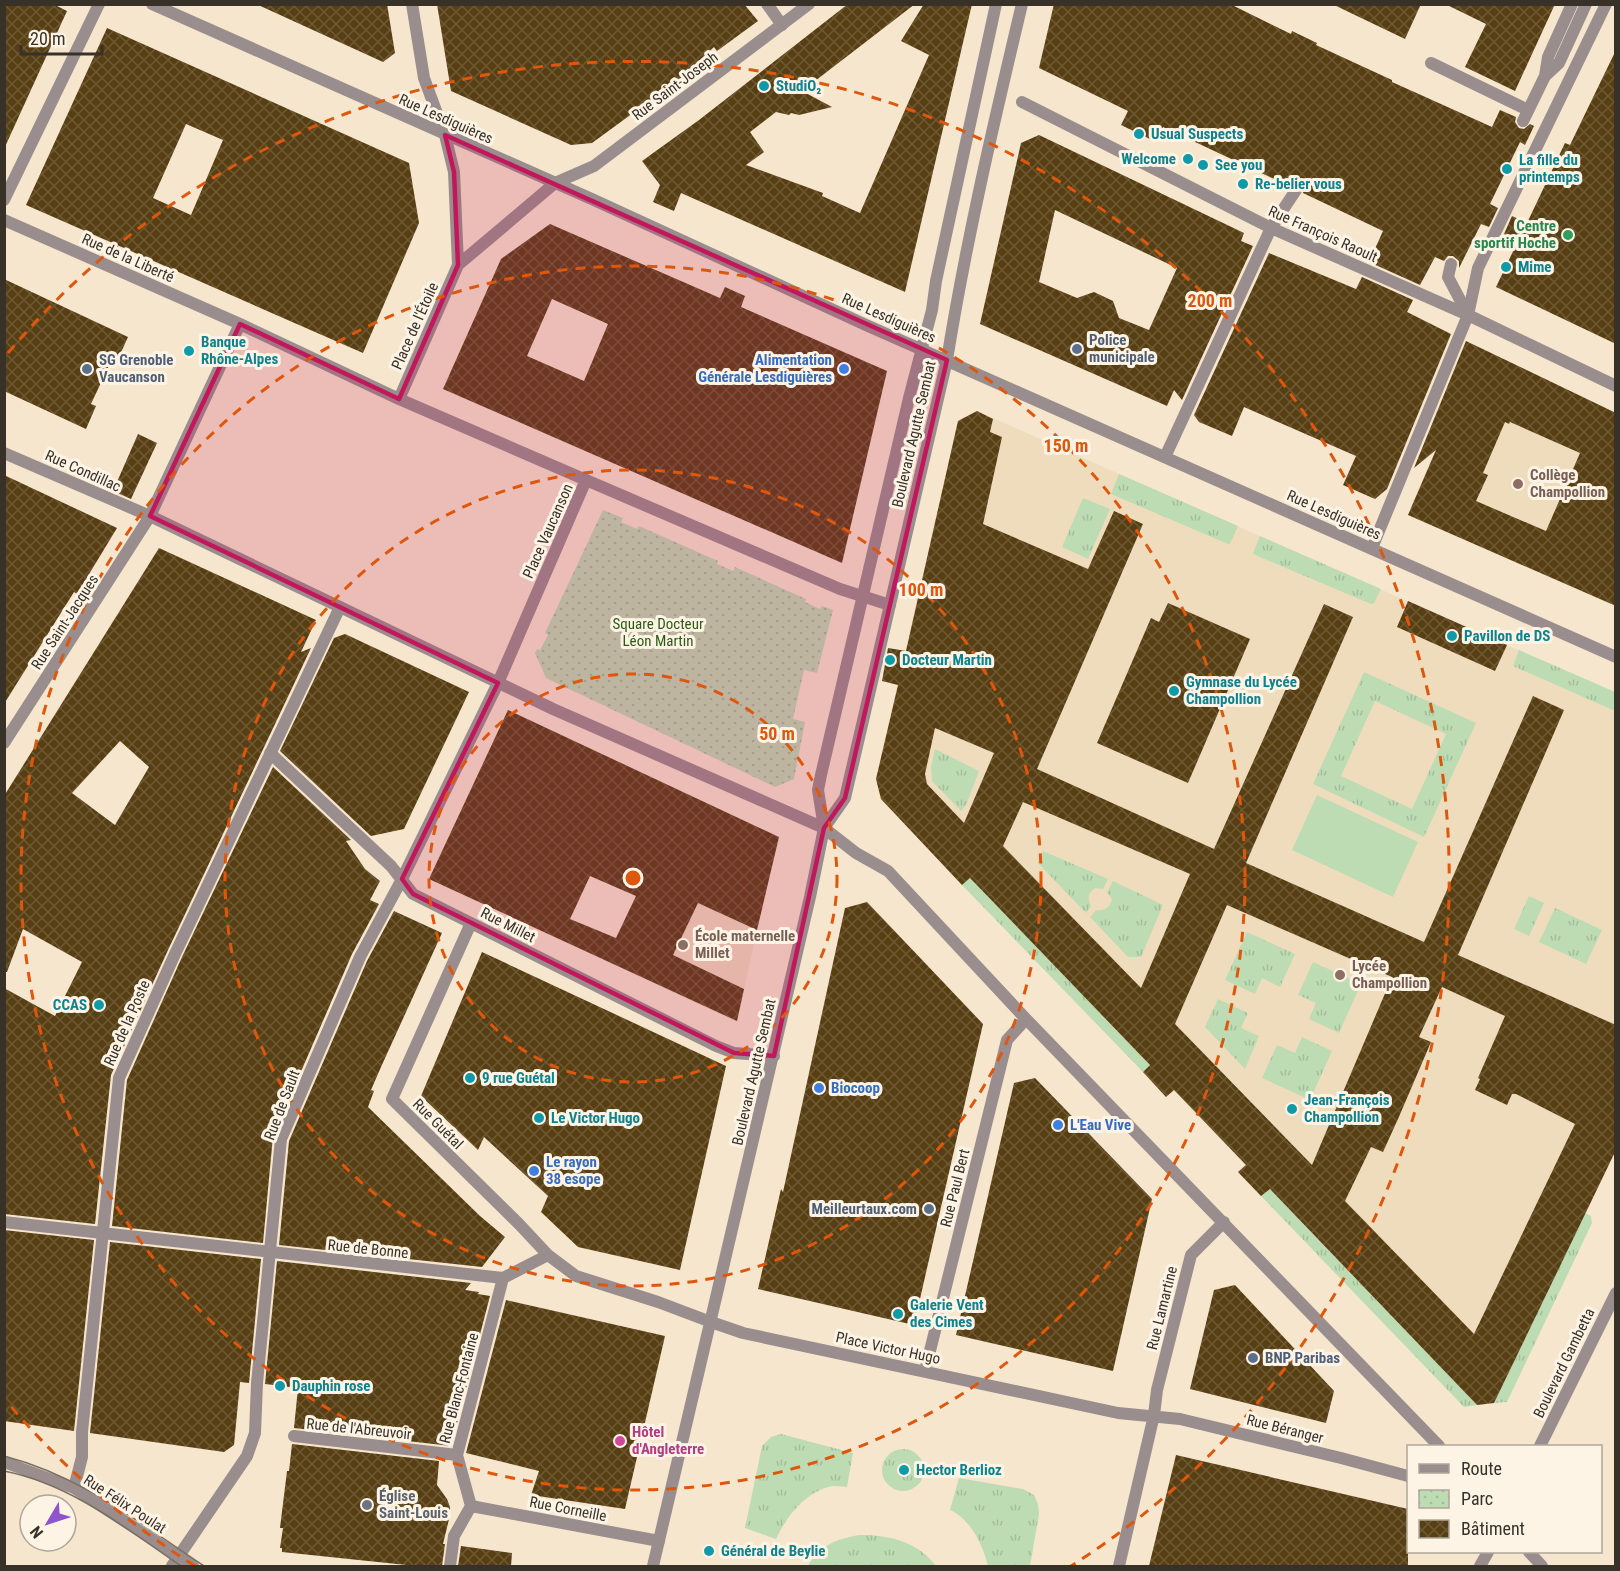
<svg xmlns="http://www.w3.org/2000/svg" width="1620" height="1571" font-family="'Roboto Condensed',sans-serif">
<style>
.built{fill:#efdcbd}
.grass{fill:url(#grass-tufts);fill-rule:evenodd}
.park{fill:url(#park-dots)}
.pitch{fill:#bddcb3}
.building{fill:url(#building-cross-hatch);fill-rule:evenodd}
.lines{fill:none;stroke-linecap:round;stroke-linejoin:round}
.service{stroke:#9a8d8d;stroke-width:12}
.pedestrian{stroke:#9a8d8d;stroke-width:12}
.minor{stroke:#9a8d8d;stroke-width:12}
.tertiary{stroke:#9a8d8d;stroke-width:12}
.tram{stroke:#797061;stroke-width:1.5}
.marked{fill:#c2185b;fill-opacity:0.2;stroke:#c2185b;stroke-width:4.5;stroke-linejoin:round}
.ring{fill:none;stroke:#df570d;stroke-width:3;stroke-dasharray:10 8}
.culture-dot{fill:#0f9aa8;stroke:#fef4e6;stroke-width:2}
.leisure-dot{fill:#2e9e5b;stroke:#fef4e6;stroke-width:2}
.service-dot{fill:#5c6f8a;stroke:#fef4e6;stroke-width:2}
.shop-dot{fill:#3f7fe0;stroke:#fef4e6;stroke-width:2}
.education-dot{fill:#8d6e63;stroke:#fef4e6;stroke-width:2}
.hotel-dot{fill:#d1479c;stroke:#fef4e6;stroke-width:2}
.worship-dot{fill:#6b7280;stroke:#fef4e6;stroke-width:2}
.labels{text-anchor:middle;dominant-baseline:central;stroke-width:6;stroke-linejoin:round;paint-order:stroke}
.street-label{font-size:15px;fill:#373128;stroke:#fef4e6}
.culture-label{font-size:15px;font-weight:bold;fill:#0d838f;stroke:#fef4e6;text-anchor:start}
.leisure-label{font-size:15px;font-weight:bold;fill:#27864d;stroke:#fef4e6;text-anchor:end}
.service-label{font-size:15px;font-weight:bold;fill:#4e5e75;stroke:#fef4e6;text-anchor:start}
.shop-label{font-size:15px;font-weight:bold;fill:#366cbe;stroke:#fef4e6;text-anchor:start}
.education-label{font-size:15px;font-weight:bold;fill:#785e54;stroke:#fef4e6;text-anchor:start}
.park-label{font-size:15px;fill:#2a5b14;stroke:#fef4e6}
.hotel-label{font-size:15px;font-weight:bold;fill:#b23c85;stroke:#fef4e6;text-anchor:start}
.worship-label{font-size:15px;font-weight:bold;fill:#5b616d;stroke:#fef4e6;text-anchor:start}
.centre{fill:#df570d;stroke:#fef4e6;stroke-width:3}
.ring-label{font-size:18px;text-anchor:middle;font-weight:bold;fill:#df570d;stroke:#fef4e6;stroke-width:6;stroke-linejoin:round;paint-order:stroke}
</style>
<defs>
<pattern id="grass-tufts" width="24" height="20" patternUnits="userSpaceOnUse" patternTransform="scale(1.5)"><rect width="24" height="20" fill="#bddcb3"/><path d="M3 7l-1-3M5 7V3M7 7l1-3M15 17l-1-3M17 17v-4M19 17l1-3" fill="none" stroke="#a3bd9a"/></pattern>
<pattern id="park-dots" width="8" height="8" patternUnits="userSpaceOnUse" patternTransform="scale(1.5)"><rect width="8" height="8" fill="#bddcb3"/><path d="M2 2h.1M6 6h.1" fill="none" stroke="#a3bd9a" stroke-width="1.8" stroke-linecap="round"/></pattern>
<pattern id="building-cross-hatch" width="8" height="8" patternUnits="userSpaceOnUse" patternTransform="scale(1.5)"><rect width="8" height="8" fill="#583f13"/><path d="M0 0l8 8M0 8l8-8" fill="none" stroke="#6d5935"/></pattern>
</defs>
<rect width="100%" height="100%" fill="#f6e6ce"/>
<path class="built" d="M1483 349 1615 413V606L1408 515 1435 451 1438 453Z
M977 411 1615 693V1150L1494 1403 1477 1405 1270 1189 1261 1196 1238 1172 1246 1164 1174 1090 1166 1097 1143 1072 1150 1065 970 878 962 885 881 799 876 779 958 421Z
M644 878 757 930 737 1022 606 961Z"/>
<path class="grass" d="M1119 474 1238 526 1230 544H1228L1111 494Z
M1083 498 1110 509 1088 559 1062 547Z
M1260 536 1381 589 1374 603 1371 604 1255 555 1253 553Z
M1519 650 1615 692V711L1513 666Z
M1364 672 1476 723 1424 837 1313 784ZM1375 701 1446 734 1412 809 1341 776Z
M935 749 979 771 966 805 961 811 932 781 931 767Z
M1043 851 1108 879 1103 889 1095 888C1088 893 1087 899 1091 906L1086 913 1038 863Z
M970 878 1150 1065 1143 1072 962 885Z
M1113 881 1163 905 1141 957H1128L1090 917 1096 910C1104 911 1110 908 1112 899L1107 892Z
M1529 896 1544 903 1529 936 1514 929Z
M1555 908 1602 930 1586 964 1539 942Z
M1247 932 1295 954 1280 987 1262 978 1255 994 1225 980Z
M1313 962 1361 984 1339 1033 1309 1019 1316 1003 1298 995Z
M1218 999 1248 1013 1241 1028 1259 1036 1245 1069 1205 1027Z
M1302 1037 1332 1051 1310 1100 1262 1078 1277 1045 1295 1053Z
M1270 1189 1477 1405 1464 1407 1261 1196Z
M1585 1213 1591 1216 1592 1223 1507 1402 1494 1403Z
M781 1434 853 1453 847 1487C841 1487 834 1485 828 1487 804 1494 786 1517 776 1539L745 1528 762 1446 771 1437Z
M882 1470a21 21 0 1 1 42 0a21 21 0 1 1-42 0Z
M959 1478 1023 1489 1034 1495 1038 1504 1039 1514 1030 1566H988C983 1546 971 1519 950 1510Z
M859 1535C887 1534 919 1542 936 1566H808C819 1546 836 1539 859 1535Z"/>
<path class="park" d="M603 510 623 518 621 522 637 529 639 526 718 561 717 564 733 571 735 567 806 599 805 602 820 609 822 606 833 610 817 673 804 670 793 719 805 722 794 779 775 787 546 678 535 653 537 649 540 650 548 635 545 633Z"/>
<path class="pitch" d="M1317 795 1418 842 1393 897 1292 850Z"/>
<path class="building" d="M4 4H53L67 11 4 149Z
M256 4H387L395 53 383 62Z
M437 4H744L758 21 717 51 714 47 681 78 592 143 571 145 451 91Z
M848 4H915L802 91 832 107 799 115 791 113 789 115 776 112 750 132 764 152 746 165 823 193 822 196 860 213 929 55 901 41 924 4H972L905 292 681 193 674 211 653 202 660 185 642 161 699 120Z
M1054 4H1230L1291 34 1292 31 1317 43 1316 45 1392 80V82L1492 127 1500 110 1516 117 1515 122 1519 128 1524 129 1530 124 1534 126 1525 145 1520 142 1490 204 1498 208 1489 227 1481 224 1459 268V261L1453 256H1448L1444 261 1435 257 1420 285 1369 262 1383 231 1303 193 1304 187 1300 183 1293 182 1289 186 1163 127 1156 142 1121 125 1128 111 1039 68Z
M1332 4H1421L1405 39Z
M1445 4H1555L1515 91 1465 67 1486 24Z
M107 28 409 163 419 223 363 353 26 205ZM186 124 223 140 191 215 153 198Z
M1616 50V344L1496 287 1518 241 1504 234 1512 216 1527 223 1565 143 1570 145Z
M1039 135 1244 233 1241 241 1253 246 1182 400 1174 390 1167 406 980 324 1021 143ZM1055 210 1177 268 1149 330 1119 318 1113 301 1094 292 1077 298 1039 282Z
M550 224 720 298 725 287 745 296 741 307 887 371 842 563 443 389 501 259ZM552 299 608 324 584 381 527 356Z
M1269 253 1356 289 1362 277 1413 300 1407 312 1451 334 1387 489 1375 499 1343 485 1356 456 1244 407 1232 436 1199 422 1194 415Z
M4 279 128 337 118 359 113 357 91 404 96 406 86 429 4 391Z
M1466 341 1616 413V606L1408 515 1436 450 1414 468ZM1505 422 1509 424 1510 422 1580 453 1546 531 1476 501 1488 475 1483 473Z
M977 411 993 419 990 432 1002 437 983 524 1088 569 1114 511 1143 524 1037 769 1214 849 1324 604 1353 617 1246 863 1424 942 1533 696 1564 710 1458 955 1616 1025V1150L1494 1403 1477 1405 1270 1189 1261 1196 1238 1172 1246 1165 1174 1090 1166 1097 1143 1072 1150 1065 970 878 962 885 881 799 876 779 898 685 882 681 888 648 906 651 958 421ZM935 728 994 753 964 823 927 784 925 774ZM1023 802 1190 874 1141 988 1003 846ZM1227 905 1392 977 1312 1165 1175 1024ZM1442 987 1505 1016 1478 1078 1480 1079 1475 1090 1507 1105 1512 1094H1516L1575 1124 1474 1334 1345 1201 1371 1147 1383 1152 1398 1119 1431 1042 1419 1037Z
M138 434 157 443 131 499 113 491Z
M4 475 117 528 77 594 74 592 4 704Z
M159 548 316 620 301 652 311 648 168 950 111 1075 95 1224 4 1214V988L55 1016 82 962 23 929 7 972H4V796ZM120 741 149 767 115 825 72 793Z
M1408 601 1507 645 1495 671 1397 627Z
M1168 603 1250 639 1188 783 1097 743 1151 618 1159 622Z
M345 634 469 692 404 829 371 836 280 751 334 638Z
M508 710 779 837 757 930 698 903 673 955 744 989 737 1021 429 879ZM590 876 636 896 616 938 570 919Z
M273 767 351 840 346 841 365 869 380 881 370 900 379 904 352 954 273 1136 263 1243 112 1226 127 1080 182 957Z
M867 902 983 1024 914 1325 758 1289 781 1189 783 1192 845 908Z
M394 911 442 933 381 1067 371 1090 374 1091 368 1107 480 1216 505 1237 482 1267 279 1245 289 1141 367 961Z
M482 952 726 1066 680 1270 578 1247 541 1212 548 1196 484 1137 478 1150 421 1096Z
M1035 1078 1152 1199 1113 1371 956 1335 1014 1083Z
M4 1230 94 1240 74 1431 4 1421Z
M110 1242 261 1259 249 1383 240 1382 234 1445 224 1452 90 1433Z
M277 1261 471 1283 465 1290 479 1292 478 1294 490 1296 451 1446 294 1428 298 1388 265 1384Z
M1235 1285 1334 1391 1326 1423 1190 1389 1214 1290Z
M506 1300 665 1336 625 1509 531 1495 539 1471 466 1453Z
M292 1444 439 1461 437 1485 447 1499 450 1507V1515L443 1544H445L442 1566H416L282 1552V1548H280L283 1528H280L287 1471H289Z
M1176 1455 1408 1509V1566H1149Z
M461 1546 512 1553 511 1566H458Z"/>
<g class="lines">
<path class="service" d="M767 4 782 25
M1431 63 1528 110
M1545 76 1559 63 1586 4
M1523 121 1545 76 1548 57 1572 4
M1271 228 1468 315
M1451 264 1448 277 1468 315
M1165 457 1271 228 1296 190
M1372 548 1468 315
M471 1506 659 1541"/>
<path class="pedestrian" d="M1606 4 1478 268 1468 315 1616 386
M1022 102 1271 228
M586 480 840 589 890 605
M4 743 150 516
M270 753 391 866 413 894 716 1046 734 1053 774 1056
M471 923 392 1099 519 1224 548 1255 576 1276 658 1302 711 1322
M4 1222 503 1278 548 1255
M294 1436 457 1455
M4 1462 74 1488 193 1566
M74 1488 82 1457V1432L119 1078 175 954 340 607
M172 1566 247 1456 255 1433 257 1383 281 1139 360 957 402 879 498 683
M450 1566 454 1536 471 1506 457 1455 503 1278"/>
<path class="minor" d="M152 4 594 200 866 325 1616 657
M4 200 99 4
M4 220 240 324 399 399 586 480 498 683
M458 265 555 183 594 166 809 4
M399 399 458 265 454 172 445 135 424 78 412 4
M4 453 150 516 553 709 824 828 856 853 888 871 1026 1019 1439 1446
M150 516 240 324
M824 828 845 798 947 360C966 241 994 122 1022 4
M711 1322 743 1333 1118 1413 1180 1419 1341 1458 1408 1476
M925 1371 1007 1040 1026 1019
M1529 1552 1542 1566
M653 1566 810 897 824 828 818 790 821 775 909 398 932 310 936 281 996 4
M1119 1566 1154 1415 1157 1390 1191 1255 1224 1222"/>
<path class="tertiary" d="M1540 1446 1616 1293
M1480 1566 1488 1552"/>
<path class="tram" d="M4 1456C84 1477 137 1522 204 1566
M4 1471C71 1484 127 1529 181 1566"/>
</g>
<path class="marked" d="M445 135 947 360 845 798 824 828 774 1056 734 1053 413 894 402 879 498 683 150 516 240 324 399 399 458 265 454 172Z"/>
<g class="ring">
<circle cx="633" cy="878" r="204"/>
<circle cx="633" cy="878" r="408"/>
<circle cx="633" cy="878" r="612"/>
<path d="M195 1566A816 816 0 0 1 8 1403M8 353A816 816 0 1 1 1071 1566"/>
</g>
<g class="culture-dot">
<circle cx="764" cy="86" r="6"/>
<circle cx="1139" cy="134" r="6"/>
<circle cx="1188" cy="159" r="6"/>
<circle cx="1203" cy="165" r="6"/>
<circle cx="1507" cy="169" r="6"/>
<circle cx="1243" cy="184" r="6"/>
<circle cx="1506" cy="267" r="6"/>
<circle cx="189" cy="351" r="6"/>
<circle cx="1452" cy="636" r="6"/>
<circle cx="890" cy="660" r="6"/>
<circle cx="1174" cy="691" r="6"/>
<circle cx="99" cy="1005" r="6"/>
<circle cx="470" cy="1078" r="6"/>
<circle cx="1292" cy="1109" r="6"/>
<circle cx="539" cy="1118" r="6"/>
<circle cx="898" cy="1314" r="6"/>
<circle cx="280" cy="1386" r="6"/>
<circle cx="904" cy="1470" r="6"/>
<circle cx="709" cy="1551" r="6"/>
</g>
<circle class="leisure-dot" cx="1568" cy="235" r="6"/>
<g class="service-dot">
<circle cx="1077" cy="349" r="6"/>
<circle cx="87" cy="369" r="6"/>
<circle cx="929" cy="1209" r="6"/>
<circle cx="1253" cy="1358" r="6"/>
</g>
<g class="shop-dot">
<circle cx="844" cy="369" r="6"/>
<circle cx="819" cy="1088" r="6"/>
<circle cx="1058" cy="1125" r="6"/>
<circle cx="534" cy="1171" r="6"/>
</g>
<g class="education-dot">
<circle cx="1518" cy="484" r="6"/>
<circle cx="683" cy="945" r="6"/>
<circle cx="1340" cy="975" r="6"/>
</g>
<circle class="hotel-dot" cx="620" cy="1441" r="6"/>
<circle class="worship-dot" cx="367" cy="1505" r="6"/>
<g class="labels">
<g class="street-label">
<text transform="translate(675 86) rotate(-37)">Rue Saint-Joseph</text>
<text transform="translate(446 119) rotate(24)">Rue Lesdiguières</text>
<text transform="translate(1323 234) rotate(24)">Rue François Raoult</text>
<text transform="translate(128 258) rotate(24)">Rue de la Liberté</text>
<text transform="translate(889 318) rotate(24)">Rue Lesdiguières</text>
<text transform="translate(415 326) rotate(-66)">Place de l'Étoile</text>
<text transform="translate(914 434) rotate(-77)">Boulevard Agutte Sembat</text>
<text transform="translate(83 471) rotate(24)">Rue Condillac</text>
<text transform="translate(1334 515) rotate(24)">Rue Lesdiguières</text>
<text transform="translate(548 531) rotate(-66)">Place Vaucanson</text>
<text transform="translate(65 622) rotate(-57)">Rue Saint-Jacques</text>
<text transform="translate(508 925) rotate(27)">Rue Millet</text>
<text transform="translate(127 1023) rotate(-66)">Rue de la Poste</text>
<text transform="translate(754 1072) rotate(-77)">Boulevard Agutte Sembat</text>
<text transform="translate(282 1105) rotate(-69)">Rue de Sault</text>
<text transform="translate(438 1124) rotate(45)">Rue Guétal</text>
<text transform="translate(955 1188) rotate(-76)">Rue Paul Bert</text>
<text transform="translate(368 1249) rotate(6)">Rue de Bonne</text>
<text transform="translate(1162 1308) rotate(-76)">Rue Lamartine</text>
<text transform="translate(888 1348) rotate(12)">Place Victor Hugo</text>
<text transform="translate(1564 1363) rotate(-64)">Boulevard Gambetta</text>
<text transform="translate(459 1388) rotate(-75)">Rue Blanc-Fontaine</text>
<text transform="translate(359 1429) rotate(6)">Rue de l'Abreuvoir</text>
<text transform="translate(1285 1429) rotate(14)">Rue Béranger</text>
<text transform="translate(125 1504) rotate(33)">Rue Félix Poulat</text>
<text transform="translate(568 1509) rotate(11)">Rue Corneille</text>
</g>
<g class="culture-label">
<text x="776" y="86">StudiO₂</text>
<text x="1151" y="134">Usual Suspects</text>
<text x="1176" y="159" text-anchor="end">Welcome</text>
<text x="1519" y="160">La fille du<tspan x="1519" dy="17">printemps</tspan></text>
<text x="1215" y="165">See you</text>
<text x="1255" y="184">Re-belier vous</text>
<text x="1518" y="267">Mime</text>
<text x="201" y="342">Banque<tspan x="201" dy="17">Rhône-Alpes</tspan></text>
<text x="1464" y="636">Pavillon de DS</text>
<text x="902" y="660">Docteur Martin</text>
<text x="1186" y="682">Gymnase du Lycée<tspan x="1186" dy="17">Champollion</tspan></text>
<text x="87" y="1005" text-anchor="end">CCAS</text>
<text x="482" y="1078">9 rue Guétal</text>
<text x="1304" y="1100">Jean-François<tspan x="1304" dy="17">Champollion</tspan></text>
<text x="551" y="1118">Le Victor Hugo</text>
<text x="910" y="1305">Galerie Vent<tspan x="910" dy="17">des Cimes</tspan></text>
<text x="292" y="1386">Dauphin rose</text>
<text x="916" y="1470">Hector Berlioz</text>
<text x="721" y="1551">Général de Beylie</text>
</g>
<g class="leisure-label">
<text x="1556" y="226">Centre<tspan x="1556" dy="17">sportif Hoche</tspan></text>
</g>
<g class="service-label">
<text x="1089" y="340">Police<tspan x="1089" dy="17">municipale</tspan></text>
<text x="99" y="360">SG Grenoble<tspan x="99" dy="17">Vaucanson</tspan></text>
<text x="917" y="1209" text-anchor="end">Meilleurtaux.com</text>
<text x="1265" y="1358">BNP Paribas</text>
</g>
<g class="shop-label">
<text x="832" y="360" text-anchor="end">Alimentation<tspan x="832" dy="17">Générale Lesdiguières</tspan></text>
<text x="831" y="1088">Biocoop</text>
<text x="1070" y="1125">L'Eau Vive</text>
<text x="546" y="1162">Le rayon<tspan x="546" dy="17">38 esope</tspan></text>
</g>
<g class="education-label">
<text x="1530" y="475">Collège<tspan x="1530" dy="17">Champollion</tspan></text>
<text x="695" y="936">École maternelle<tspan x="695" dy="17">Millet</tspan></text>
<text x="1352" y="966">Lycée<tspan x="1352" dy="17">Champollion</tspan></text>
</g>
<g class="park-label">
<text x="658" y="624">Square Docteur<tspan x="658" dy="17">Léon Martin</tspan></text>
</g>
<g class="hotel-label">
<text x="632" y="1432">Hôtel<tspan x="632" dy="17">d'Angleterre</tspan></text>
</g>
<g class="worship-label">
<text x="379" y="1496">Église<tspan x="379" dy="17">Saint-Louis</tspan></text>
</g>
</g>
<circle cx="633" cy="878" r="9" class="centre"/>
<g class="ring-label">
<text x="1210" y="307">200 m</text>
<text x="1066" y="452">150 m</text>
<text x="921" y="596">100 m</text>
<text x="777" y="740">50 m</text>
</g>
<rect width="1620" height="1571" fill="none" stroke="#373128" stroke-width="12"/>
<rect x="1407" y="1445" width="195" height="108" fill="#fef4e6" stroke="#aea69a" stroke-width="1.5"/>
<rect x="1419" y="1464" width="30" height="9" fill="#9a8d8d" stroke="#aea69a" stroke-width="1.5"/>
<text x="1461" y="1475" font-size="18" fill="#373128">Route</text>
<rect x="1419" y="1490" width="30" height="18" fill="url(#park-dots)" stroke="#aea69a" stroke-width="1.5"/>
<text x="1461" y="1505" font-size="18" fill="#373128">Parc</text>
<rect x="1419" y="1520" width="30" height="18" fill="url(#building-cross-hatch)" stroke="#aea69a" stroke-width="1.5"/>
<text x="1461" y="1535" font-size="18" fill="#373128">Bâtiment</text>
<g transform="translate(48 1523) rotate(231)"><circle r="28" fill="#fef4e6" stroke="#aea69a" stroke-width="1.5"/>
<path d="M0-4.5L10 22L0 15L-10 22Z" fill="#8e55cc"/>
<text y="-9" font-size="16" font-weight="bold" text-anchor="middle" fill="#373128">N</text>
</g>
<path d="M21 45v9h81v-9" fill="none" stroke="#373128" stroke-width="3"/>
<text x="30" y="45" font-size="18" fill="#373128" stroke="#fef4e6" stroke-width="4.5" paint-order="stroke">20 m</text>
</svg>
